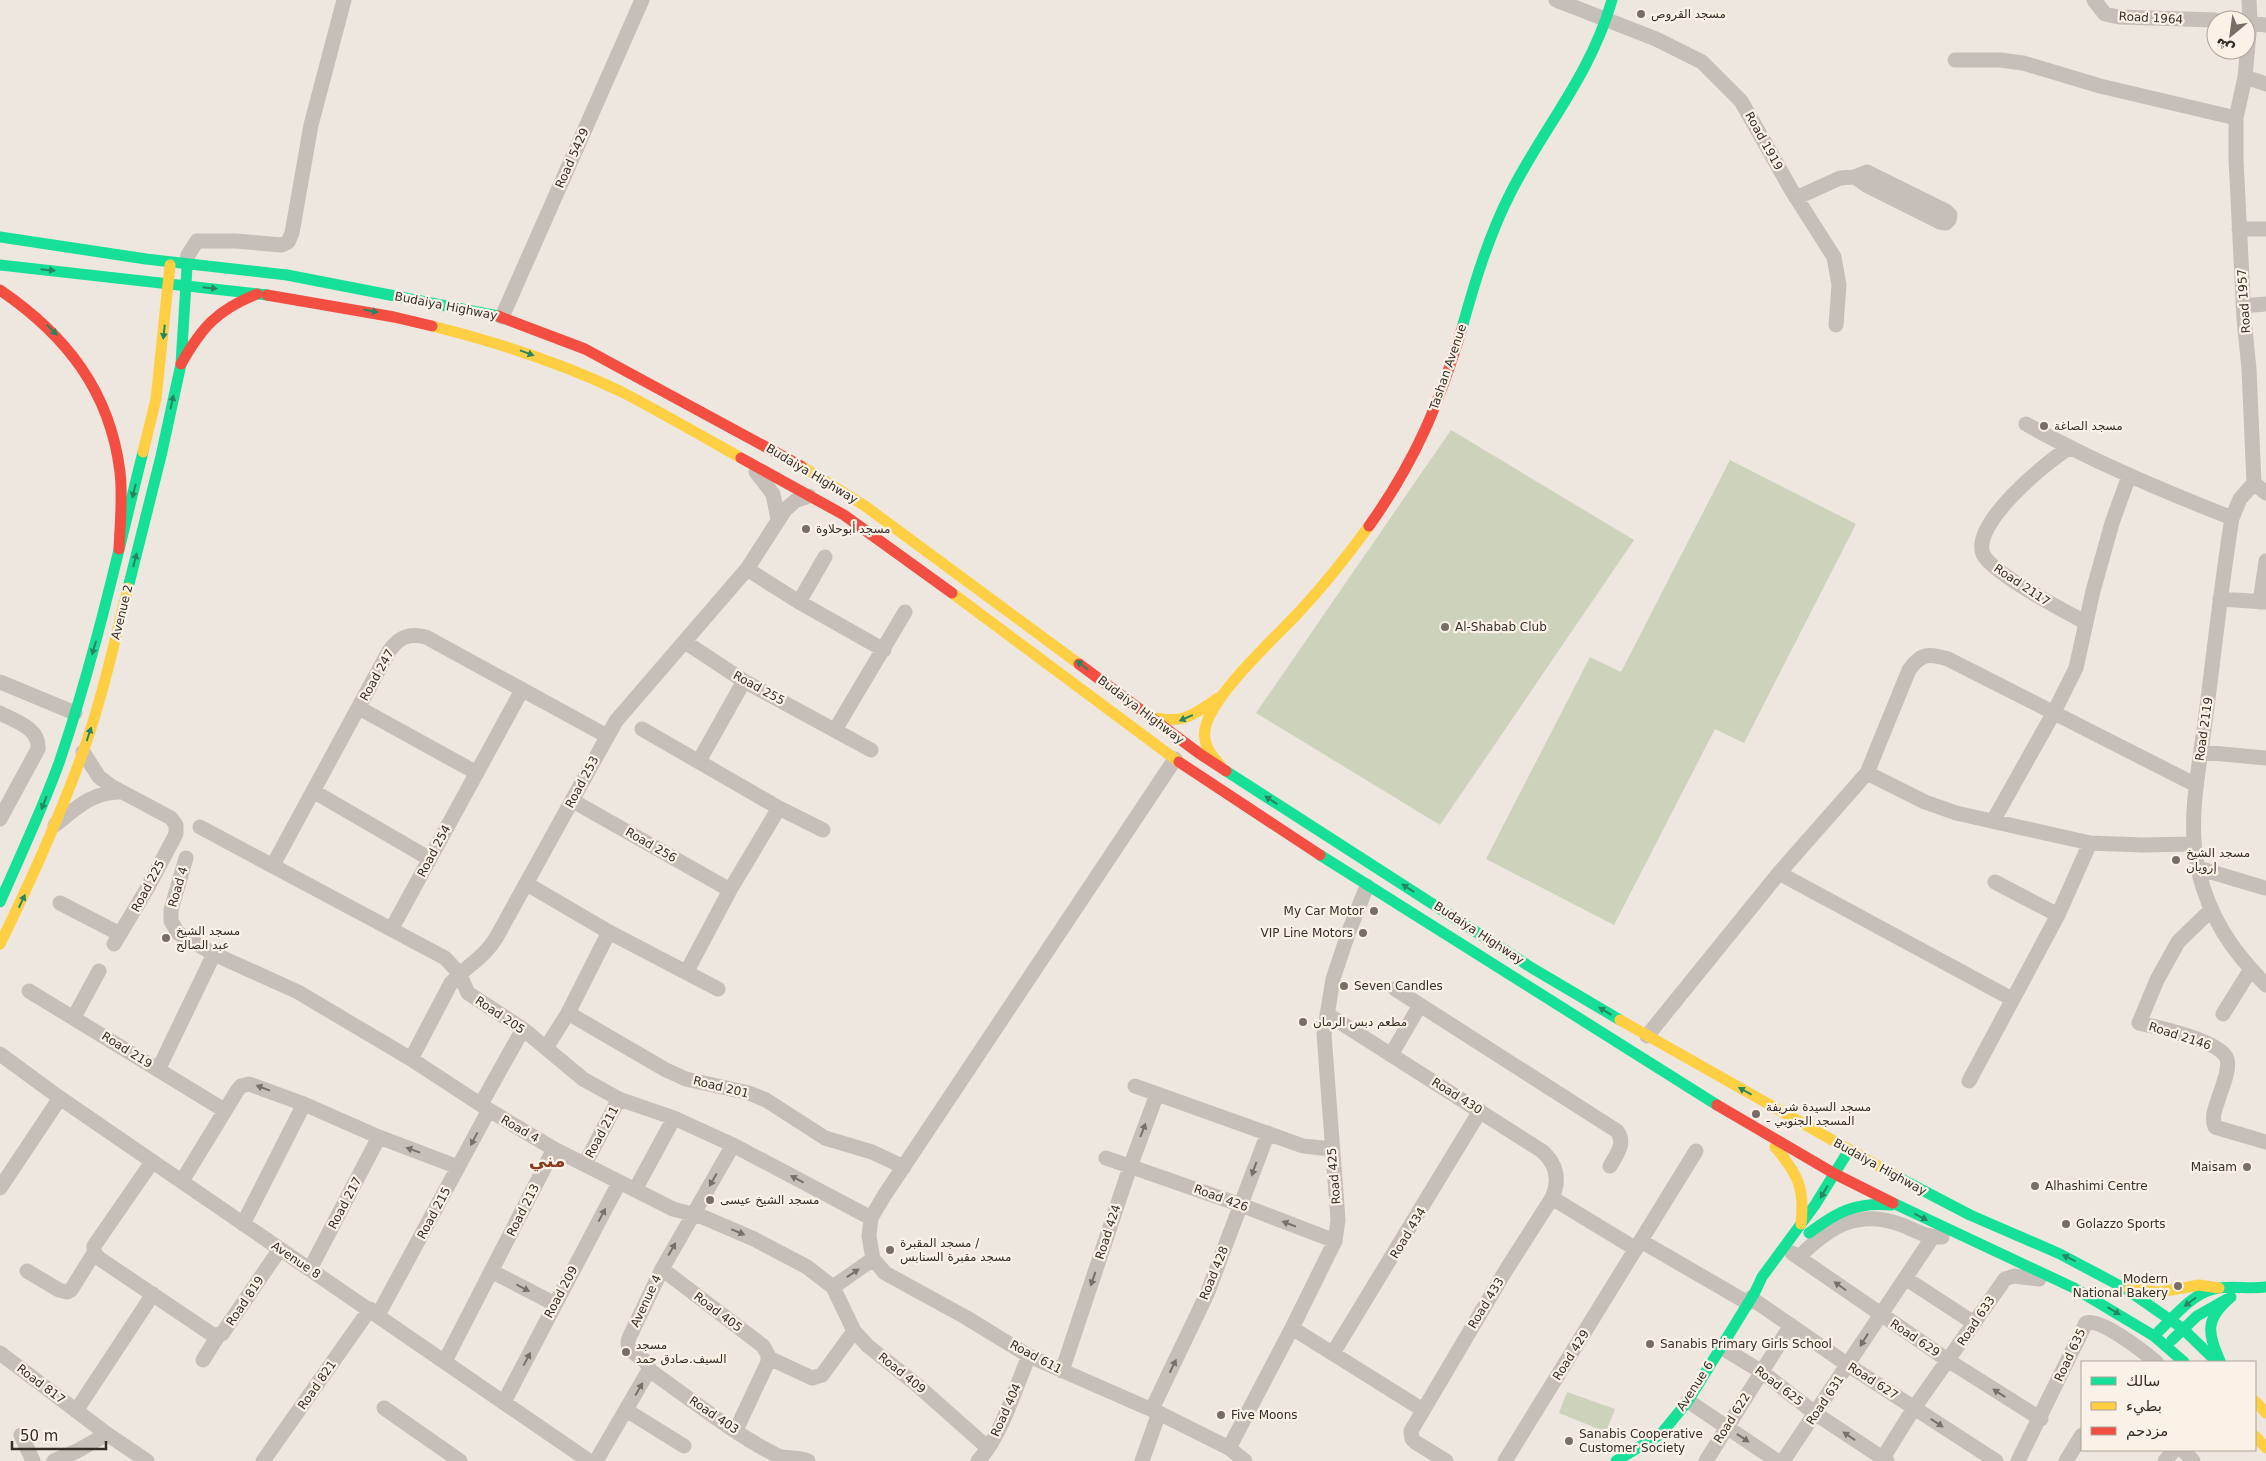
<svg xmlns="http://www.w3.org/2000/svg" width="2266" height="1461" font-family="'DejaVu Sans',Vazirmatn,sans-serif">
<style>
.park{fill:#cdd3ba}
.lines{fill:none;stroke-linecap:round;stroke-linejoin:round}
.street{stroke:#c6bfb9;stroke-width:15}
.fast{stroke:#16e098;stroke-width:11}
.slow{stroke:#ffcf43;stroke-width:11}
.jam{stroke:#f24e42;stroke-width:11}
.oneway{fill:#268660}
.oneway2{fill:#776f69}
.poi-dot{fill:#776e68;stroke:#faf2e7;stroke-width:2}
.labels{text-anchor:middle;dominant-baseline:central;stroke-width:4.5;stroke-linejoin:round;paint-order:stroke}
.poi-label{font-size:12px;fill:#372d27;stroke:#faf2e7;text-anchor:start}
.street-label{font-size:12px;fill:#372d27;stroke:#faf2e7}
.district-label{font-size:18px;font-weight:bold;fill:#873c1f;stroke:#faf2e7}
</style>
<rect width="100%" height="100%" fill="#ede7e0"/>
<path class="park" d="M1451 430 1634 540 1440 825 1256 713Z
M1730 460 1856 524 1744 743 1715 729 1614 925 1486 859 1590 657 1621 672Z
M1567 1392 1615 1409 1606 1432 1559 1413Z"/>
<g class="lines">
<path class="street" d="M1556 0 1656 39 1702 62 1741 101 1792 191 1834 257 1839 285 1836 325
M2094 0 2105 14 2119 17 2216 20
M2249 0 2250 22 2245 77 2236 118V159L2244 319 2249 369 2254 483
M2246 22 2266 25
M1955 60H2000L2023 63 2100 86 2236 118
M2245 77 2266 84
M1796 198 1840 178 1855 177 1866 185 1940 222 1946 223 1949 220 1950 215 1946 211 1867 172 1855 177
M2239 229H2266
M187 263 188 255 197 241H236L281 245 288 242 292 233 311 125 344 0
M2243 306 2266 304
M502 317 642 0
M2026 424C2092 461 2161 490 2232 518
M2069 448C2046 462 1971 524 1983 554 1992 573 2064 611 2085 622
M756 472 773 494 778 519
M2254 483 2240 499 2232 518C2221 586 2214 654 2205 722 2199 770 2187 821 2198 869 2209 917 2232 951 2266 985
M2254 483 2266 493
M747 569 799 602 884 650
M2220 599 2266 602
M799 602 825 557
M2260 602 2266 561
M685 642 744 681 871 750
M0 682 75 713
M359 708 477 773
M0 713C15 721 40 728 38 749L0 819
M642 729 779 808 823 830
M835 730 905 612
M83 752 99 777 111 786 171 818 176 825V834L148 887 114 944
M2201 752 2266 758
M1175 759 884 1196 871 1218 869 1236 873 1259 885 1273 967 1318 1029 1356 1159 1413 1229 1448 1245 1461
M699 761 744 681
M1867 773 1925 802 1956 813 2090 843 2143 845 2194 844
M313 791 430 859
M573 801 730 890
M1993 821 2053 714 2076 668 2093 591 2112 523 2129 476
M55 825C76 808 93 791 122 792
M200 827 445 958 459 973 468 993 523 1029 583 1079 619 1099 674 1118 733 1145 871 1218
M186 858 171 910V921L178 933 214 954 298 992 411 1059 489 1110 554 1149 673 1209 703 1217 754 1239 807 1267 833 1287 854 1331 868 1346 917 1385 988 1448
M273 865 389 651C399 637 409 633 426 637L607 736
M2198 868 2265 888
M1779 873 2012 999
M1995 882 2058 915
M527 884 609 932 718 989
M60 903 114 931 121 932
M2210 911 2178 942 2157 980 2139 1023C2157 1027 2221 1041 2227 1059 2230 1070 2222 1087 2219 1097 2216 1107 2211 1116 2215 1127L2266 1142
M392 928 522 690
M687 971 730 890 779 808
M1395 989 1617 1131C1626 1143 1617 1154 1610 1166
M29 991 224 1110
M568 1013 666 1070 686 1079 749 1093 766 1100 825 1138 872 1152 904 1167
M1327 1014 1542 1151C1557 1164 1560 1180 1552 1198L1506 1270 1411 1431 1412 1439 1415 1442 1446 1461
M2223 1014 2251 969
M74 1017 99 971
M1647 1036 1779 873 1867 773 1909 670C1921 653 1929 653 1948 659L2196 785
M546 1048 568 1013 609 932
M0 1054 60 1098 589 1461
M1391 1055 1420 1005
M411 1059 451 983C465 967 485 957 496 938L616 721 747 569 785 510 795 501 809 496
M158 1070 214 954
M1969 1081 2058 915 2090 843
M1135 1086 1303 1146 1332 1149
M481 1104 523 1029
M1106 1158 1241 1205 1335 1241
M152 1162 94 1246V1253L100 1259 213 1335 222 1334 280 1249
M585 1164 619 1099
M182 1181 237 1091 241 1086 249 1084 304 1104 379 1137 458 1167
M0 1188 60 1098
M635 1190 674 1118
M1552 1198 1636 1249
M243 1224 304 1104
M1641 1241 1748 1303
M1792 1253 1949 1361 2041 1419
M1799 1257C1829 1227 1858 1208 1902 1225 1915 1230 1927 1238 1942 1237
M310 1269 379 1137
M662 1269 763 1346 768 1355V1362L736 1430
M27 1271 59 1290 67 1292 71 1290 94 1253
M491 1271 555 1304
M1905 1278 1974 1323
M833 1287 873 1259
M1751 1298 1848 1365 1996 1461
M378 1315 489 1110
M1292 1328 1423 1410
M1721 1347 1762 1372 1816 1414 1887 1461
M0 1353 107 1434 147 1461
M1333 1353 1480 1111
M769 1358 812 1378 822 1375 854 1331
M203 1360 218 1336
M445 1361 554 1149
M649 1370C691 1399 732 1433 778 1456 784 1459 798 1456 808 1461
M1062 1371 1130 1167 1157 1094
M1688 1401 1777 1461
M504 1402 619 1183
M384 1408 460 1461
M1152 1409 1207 1294 1268 1133
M626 1410 684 1446
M76 1411 153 1294
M21 1435 33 1461
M1229 1448 1292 1328 1335 1241 1338 1220 1324 1034 1333 979 1349 931 1367 886
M2183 1450 2193 1461
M54 1461 77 1451 107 1434
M263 1461 370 1309
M596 1461 649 1370C648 1354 623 1356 629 1338L662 1269 733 1145
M978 1461C1002 1435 1015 1388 1029 1356
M1142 1461 1159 1413
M1505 1461 1696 1151
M1706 1461 1791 1325
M1783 1461 1932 1238
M1881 1461 1914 1408 2005 1279 2014 1276 2039 1279
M2018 1461 2086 1323C2101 1318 2144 1352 2156 1362
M2066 1461 2082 1435
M2165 1461 2174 1450"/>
<path class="fast" d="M0 237 146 259 287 275 498 316
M0 265 267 295
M1462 328C1475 281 1489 235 1511 192 1546 124 1590 76 1612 0
M128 588 161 456 181 364 187 267
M1226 771 1532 968 1620 1020
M1320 855 1717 1105
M0 902C20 856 42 810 59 763 94 661 117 556 143 452
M1901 1179 1970 1215 2060 1254 2126 1289 2182 1328 2217 1362
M1893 1203 2074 1288 2154 1336 2184 1362
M1809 1233C1837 1212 1855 1202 1891 1205
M2159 1331C2176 1315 2194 1291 2219 1288 2234 1286 2250 1289 2266 1287
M2172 1340 2197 1316 2227 1299
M2220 1361C2207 1332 2205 1319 2231 1297
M1616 1461 1661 1434 1688 1401 1755 1292 1762 1277 1815 1205 1849 1150"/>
<path class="slow" d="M432 326C496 342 562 363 622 392 662 413 702 436 741 458
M143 452 156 399 170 265
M801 466 865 506 1079 664
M952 593 1179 762
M1148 716C1181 725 1191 717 1218 698
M1220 765C1209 753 1201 741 1206 725 1216 691 1275 638 1300 611 1325 584 1348 555 1369 526
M0 944C31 881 59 818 83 752 102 699 114 643 128 588
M1620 1020 1901 1179
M1775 1147C1798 1174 1805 1188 1801 1224
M2129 1289 2160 1292 2199 1285 2219 1288
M2255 1401 2266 1413
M2255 1436 2266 1448"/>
<path class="jam" d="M0 290C66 335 110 391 120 472 123 498 120 524 119 549
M267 295 394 317 432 326
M498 316 585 349 801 466
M181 364C202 327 217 310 257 294
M741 458 844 515 952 593
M1369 526C1416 460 1439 404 1462 328
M1079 664 1200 754 1226 771
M1179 762 1320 855
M1717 1105 1835 1174 1893 1203"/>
</g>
<defs><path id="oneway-solid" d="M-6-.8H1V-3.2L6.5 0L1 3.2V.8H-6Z" transform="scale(1.25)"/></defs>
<g class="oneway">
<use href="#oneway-solid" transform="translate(48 270) rotate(6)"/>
<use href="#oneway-solid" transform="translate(210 288) rotate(6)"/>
<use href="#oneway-solid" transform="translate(371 311) rotate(11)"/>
<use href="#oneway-solid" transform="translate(52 330) rotate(46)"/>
<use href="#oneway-solid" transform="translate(164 332) rotate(96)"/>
<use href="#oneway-solid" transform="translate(527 353) rotate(20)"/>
<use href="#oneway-solid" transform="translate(172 402) rotate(-78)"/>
<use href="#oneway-solid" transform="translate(134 491) rotate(104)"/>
<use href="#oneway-solid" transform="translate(135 560) rotate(-76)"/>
<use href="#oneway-solid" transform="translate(94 648) rotate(106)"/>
<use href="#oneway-solid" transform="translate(1082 665) rotate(-143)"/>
<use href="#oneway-solid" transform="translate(1186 718) rotate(156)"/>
<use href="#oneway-solid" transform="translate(89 734) rotate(-72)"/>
<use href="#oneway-solid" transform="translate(1271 800) rotate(-147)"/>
<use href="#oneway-solid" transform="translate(44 803) rotate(111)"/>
<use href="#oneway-solid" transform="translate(1408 888) rotate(-147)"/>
<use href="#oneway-solid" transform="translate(22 901) rotate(-65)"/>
<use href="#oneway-solid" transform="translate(1605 1011) rotate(-149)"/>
<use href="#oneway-solid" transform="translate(1745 1091) rotate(-151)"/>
<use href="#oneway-solid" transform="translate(1824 1192) rotate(121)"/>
<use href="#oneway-solid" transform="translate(1921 1217) rotate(27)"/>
<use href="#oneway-solid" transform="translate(2069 1258) rotate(-154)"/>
<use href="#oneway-solid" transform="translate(2190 1302) rotate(143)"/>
<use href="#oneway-solid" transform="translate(2114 1311) rotate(31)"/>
</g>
<g class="oneway2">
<use href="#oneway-solid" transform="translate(263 1088) rotate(-159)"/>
<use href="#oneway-solid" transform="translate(1143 1130) rotate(-69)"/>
<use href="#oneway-solid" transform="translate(474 1139) rotate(118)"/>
<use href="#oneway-solid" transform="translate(413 1150) rotate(-160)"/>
<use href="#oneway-solid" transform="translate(1254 1169) rotate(110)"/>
<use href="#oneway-solid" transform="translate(797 1179) rotate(-152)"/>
<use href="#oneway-solid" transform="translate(713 1180) rotate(120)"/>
<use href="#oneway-solid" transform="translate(602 1215) rotate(-62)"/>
<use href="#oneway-solid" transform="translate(1289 1224) rotate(-159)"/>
<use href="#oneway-solid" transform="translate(738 1232) rotate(23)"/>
<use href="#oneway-solid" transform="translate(672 1249) rotate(-60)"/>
<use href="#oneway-solid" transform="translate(853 1273) rotate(-34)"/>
<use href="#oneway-solid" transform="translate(1093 1279) rotate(109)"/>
<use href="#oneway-solid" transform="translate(1840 1286) rotate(-145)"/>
<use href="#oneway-solid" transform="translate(523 1288) rotate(28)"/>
<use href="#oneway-solid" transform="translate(1864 1340) rotate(122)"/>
<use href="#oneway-solid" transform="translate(527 1359) rotate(-62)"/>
<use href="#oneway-solid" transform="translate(1173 1366) rotate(-64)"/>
<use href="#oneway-solid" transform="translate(639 1389) rotate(-60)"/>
<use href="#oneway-solid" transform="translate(1999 1393) rotate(-147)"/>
<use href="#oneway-solid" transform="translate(1937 1423) rotate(33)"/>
<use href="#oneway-solid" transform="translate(1849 1436) rotate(-146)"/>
<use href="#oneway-solid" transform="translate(1743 1438) rotate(34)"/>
</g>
<g class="poi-dot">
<circle cx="1641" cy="14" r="5"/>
<circle cx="2044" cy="426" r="5"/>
<circle cx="806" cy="529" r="5"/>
<circle cx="1445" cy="627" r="5"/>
<circle cx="2176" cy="860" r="5"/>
<circle cx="1374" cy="911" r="5"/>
<circle cx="1363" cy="933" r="5"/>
<circle cx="166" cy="938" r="5"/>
<circle cx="1344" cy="986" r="5"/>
<circle cx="1303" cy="1022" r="5"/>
<circle cx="1756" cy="1114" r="5"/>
<circle cx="2247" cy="1167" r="5"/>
<circle cx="2035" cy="1186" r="5"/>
<circle cx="710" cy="1200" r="5"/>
<circle cx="2066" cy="1224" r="5"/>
<circle cx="890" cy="1250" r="5"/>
<circle cx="2178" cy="1286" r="5"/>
<circle cx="1650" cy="1344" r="5"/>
<circle cx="626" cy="1352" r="5"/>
<circle cx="1221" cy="1415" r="5"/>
<circle cx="1569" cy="1441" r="5"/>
</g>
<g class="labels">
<g class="poi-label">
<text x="1651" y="14">مسجد القروص</text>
<text x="2054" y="426">مسجد الصاغة</text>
<text x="816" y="529">مسجد أبوحلاوة</text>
<text x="1455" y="627">Al-Shabab Club</text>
<text x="2186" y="853">مسجد الشيخ<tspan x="2186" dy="14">إرويان</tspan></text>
<text x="1364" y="911" text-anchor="end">My Car Motor</text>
<text x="176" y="931">مسجد الشيخ<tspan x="176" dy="14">عبد الصالح</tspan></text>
<text x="1353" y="933" text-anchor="end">VIP Line Motors</text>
<text x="1354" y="986">Seven Candles</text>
<text x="1313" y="1022">مطعم دبس الرمان</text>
<text x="1766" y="1107">مسجد السيدة شريفة<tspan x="1766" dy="14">- المسجد الجنوبي</tspan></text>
<text x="2237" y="1167" text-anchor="end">Maisam</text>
<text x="2045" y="1186">Alhashimi Centre</text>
<text x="720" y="1200">مسجد الشيخ عيسى</text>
<text x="2076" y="1224">Golazzo Sports</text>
<text x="900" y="1243">مسجد المقبرة /<tspan x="900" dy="14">مسجد مقبرة السنابس</tspan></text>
<text x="2168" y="1279" text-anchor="end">Modern<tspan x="2168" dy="14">National Bakery</tspan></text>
<text x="1660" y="1344">Sanabis Primary Girls School</text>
<text x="636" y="1345">مسجد<tspan x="636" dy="14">السيف.صادق حمد</tspan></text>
<text x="1231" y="1415">Five Moons</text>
<text x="1579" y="1434">Sanabis Cooperative<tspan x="1579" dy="14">Customer Society</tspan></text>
</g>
<g class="street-label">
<text transform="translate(2151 18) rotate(3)">Road 1964</text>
<text transform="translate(1764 141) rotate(61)">Road 1919</text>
<text transform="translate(572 158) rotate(-66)">Road 5429</text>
<text transform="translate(2244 301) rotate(-94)">Road 1957</text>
<text transform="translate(446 306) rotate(11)">Budaiya Highway</text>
<text transform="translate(1448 367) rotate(-71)">Tashan Avenue</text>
<text transform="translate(812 474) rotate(31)">Budaiya Highway</text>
<text transform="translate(2022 585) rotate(34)">Road 2117</text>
<text transform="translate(122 612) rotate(-76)">Avenue 2</text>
<text transform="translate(377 675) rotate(-61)">Road 247</text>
<text transform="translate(759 688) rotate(29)">Road 255</text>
<text transform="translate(1141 710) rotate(37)">Budaiya Highway</text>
<text transform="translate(2204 729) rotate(-82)">Road 2119</text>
<text transform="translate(582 782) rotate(-62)">Road 253</text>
<text transform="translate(651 845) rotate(30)">Road 256</text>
<text transform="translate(434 851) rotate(-62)">Road 254</text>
<text transform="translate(148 886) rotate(-62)">Road 225</text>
<text transform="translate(178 887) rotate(-74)">Road 4</text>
<text transform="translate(1479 933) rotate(33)">Budaiya Highway</text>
<text transform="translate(500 1015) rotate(34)">Road 205</text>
<text transform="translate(2180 1036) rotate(18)">Road 2146</text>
<text transform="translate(127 1050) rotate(32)">Road 219</text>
<text transform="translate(721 1087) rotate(14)">Road 201</text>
<text transform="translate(1457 1096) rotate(32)">Road 430</text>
<text transform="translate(520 1129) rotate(30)">Road 4</text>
<text transform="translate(602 1132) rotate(-62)">Road 211</text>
<text transform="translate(1880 1167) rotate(29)">Budaiya Highway</text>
<text transform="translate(1334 1176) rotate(-95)">Road 425</text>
<text transform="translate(1221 1198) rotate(20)">Road 426</text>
<text transform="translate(345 1203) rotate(-62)">Road 217</text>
<text transform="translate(523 1210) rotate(-63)">Road 213</text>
<text transform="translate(434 1213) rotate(-62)">Road 215</text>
<text transform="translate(1108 1232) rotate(-72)">Road 424</text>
<text transform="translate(1408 1233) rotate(-59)">Road 434</text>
<text transform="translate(296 1260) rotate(34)">Avenue 8</text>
<text transform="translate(1214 1273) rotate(-68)">Road 428</text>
<text transform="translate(561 1292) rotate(-62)">Road 209</text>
<text transform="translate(245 1301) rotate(-56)">Road 819</text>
<text transform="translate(646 1301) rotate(-65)">Avenue 4</text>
<text transform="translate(1486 1303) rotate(-59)">Road 433</text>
<text transform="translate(718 1312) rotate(37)">Road 405</text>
<text transform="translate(1976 1321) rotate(-56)">Road 633</text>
<text transform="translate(1915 1338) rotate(34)">Road 629</text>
<text transform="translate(1571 1355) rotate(-58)">Road 429</text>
<text transform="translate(2070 1355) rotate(-65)">Road 635</text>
<text transform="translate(1036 1357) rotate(28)">Road 611</text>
<text transform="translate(902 1373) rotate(39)">Road 409</text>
<text transform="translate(1873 1381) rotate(33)">Road 627</text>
<text transform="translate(41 1384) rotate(37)">Road 817</text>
<text transform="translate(317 1385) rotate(-55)">Road 821</text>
<text transform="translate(1695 1386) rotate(-57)">Avenue 6</text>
<text transform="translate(1779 1386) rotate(37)">Road 625</text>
<text transform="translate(1825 1400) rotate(-56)">Road 631</text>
<text transform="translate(1006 1410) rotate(-66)">Road 404</text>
<text transform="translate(714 1415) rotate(34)">Road 403</text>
<text transform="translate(1732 1418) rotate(-58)">Road 622</text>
</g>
<g class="district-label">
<text x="547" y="1160">مني</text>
</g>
</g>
<rect x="2081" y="1361" width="175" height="90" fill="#faf2e7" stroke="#aca39a"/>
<rect x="2091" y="1377" width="25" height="8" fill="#16e098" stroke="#aca39a"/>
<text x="2126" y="1386" font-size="15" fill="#372d27">سالك</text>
<rect x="2091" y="1402" width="25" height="8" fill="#ffcf43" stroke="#aca39a"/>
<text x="2126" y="1411" font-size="15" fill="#372d27">بطيء</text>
<rect x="2091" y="1427" width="25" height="8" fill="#f24e42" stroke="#aca39a"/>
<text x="2126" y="1436" font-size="15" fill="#372d27">مزدحم</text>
<g transform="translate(2231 35) rotate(209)"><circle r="24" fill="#faf2e7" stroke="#aca39a"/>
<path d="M0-4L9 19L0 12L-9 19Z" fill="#776e68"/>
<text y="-8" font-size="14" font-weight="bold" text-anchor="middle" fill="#372d27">ش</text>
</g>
<path d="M12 1441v8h94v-8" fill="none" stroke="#372d27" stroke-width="2.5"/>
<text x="20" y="1441" font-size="15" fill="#372d27" stroke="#faf2e7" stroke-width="4" paint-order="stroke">50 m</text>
</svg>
